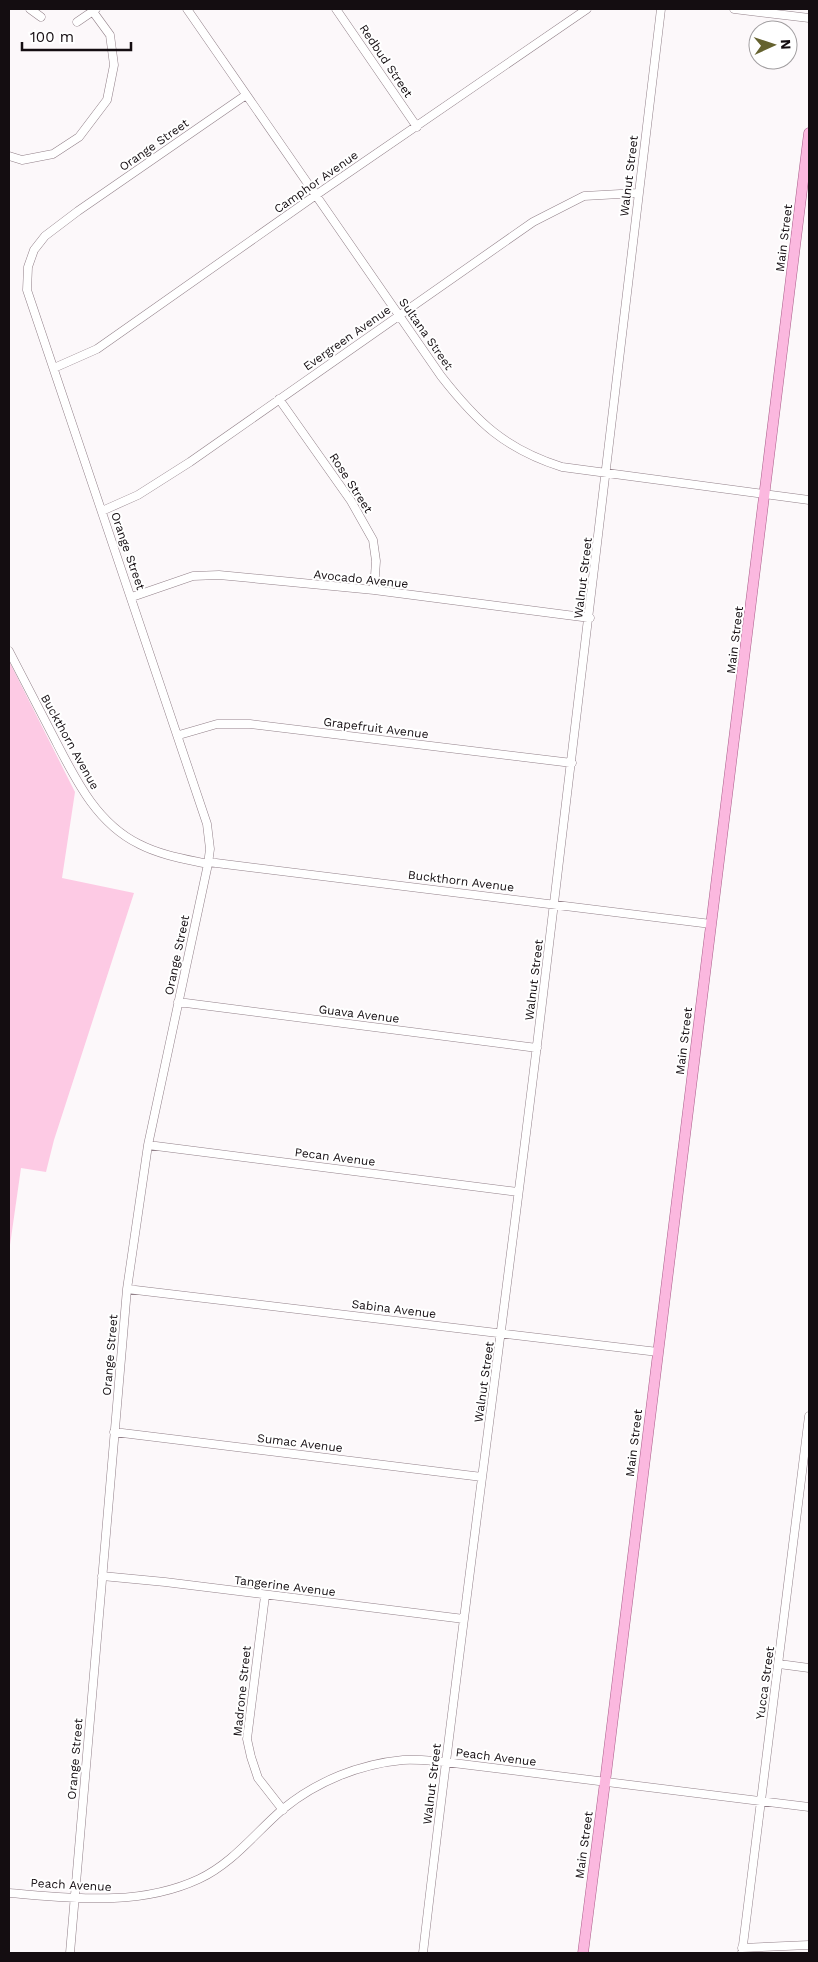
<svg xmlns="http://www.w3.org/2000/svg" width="818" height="1962" font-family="'Work Sans',sans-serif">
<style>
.green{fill:#fdcae4}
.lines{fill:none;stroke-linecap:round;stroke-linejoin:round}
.minor-casing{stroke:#928089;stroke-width:9}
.major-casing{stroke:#a95e89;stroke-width:11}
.minor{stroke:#fff;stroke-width:8}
.major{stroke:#fbb8df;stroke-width:10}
.labels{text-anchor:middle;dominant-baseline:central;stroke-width:4;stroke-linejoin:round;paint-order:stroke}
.street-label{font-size:12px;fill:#140d11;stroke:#fff}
</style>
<rect width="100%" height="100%" fill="#fcf8fa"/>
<path class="green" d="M9 661 75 792 62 878 134 893 54 1140 46 1172 21 1168 9 1252Z"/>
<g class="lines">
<g class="minor-casing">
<path id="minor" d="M30 9 41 17
M187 9 441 376C477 422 505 449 562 467L809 500
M336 9 417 127
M734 9 809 18
M77 22 96 9
M9 156 22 160 53 154 79 137 107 100 114 65 110 35 91 9
M54 368 97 349 316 195 587 9
M279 399 351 501 373 540 376 561 374 590
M102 511 138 495 190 462 533 222 584 196 638 193
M132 597 193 576 219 575 374 590 590 618
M9 651C23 678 37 705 51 732 73 774 94 822 139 844 160 855 185 859 208 864
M179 735 217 724H250L572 763
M208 862 711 924
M178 1002 537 1048
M148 1145 518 1192
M127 1289 658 1352
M114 1432 482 1477
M102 1576 165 1582 464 1619
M265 1596 247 1739 251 1757 258 1778 283 1810
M779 1664 809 1668
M9 1893C72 1898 139 1907 199 1879 233 1863 255 1833 283 1809 317 1781 360 1764 403 1760 417 1759 432 1761 445 1762L809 1807
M742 1948 809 1945
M70 1953 127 1289 148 1145 208 864 210 849 207 824 27 290 28 267 34 250 45 236 78 211 246 95
M423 1953C458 1650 500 1348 537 1045 580 700 618 354 661 9
M742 1953 809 1416"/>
</g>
<g class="major-casing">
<path id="major" d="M583 1953 605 1782 809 133"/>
</g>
<use href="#minor" class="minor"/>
<use href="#major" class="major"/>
</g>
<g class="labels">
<g class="street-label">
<text transform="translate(386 61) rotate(56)">Redbud Street</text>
<text transform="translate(154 145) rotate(-35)">Orange Street</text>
<text transform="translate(629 176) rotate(-83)">Walnut Street</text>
<text transform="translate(316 182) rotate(-35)">Camphor Avenue</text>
<text transform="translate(784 238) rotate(-83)">Main Street</text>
<text transform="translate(426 334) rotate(55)">Sultana Street</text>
<text transform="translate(347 338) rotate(-35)">Evergreen Avenue</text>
<text transform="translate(351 483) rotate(57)">Rose Street</text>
<text transform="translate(128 551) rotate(71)">Orange Street</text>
<text transform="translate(583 578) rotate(-83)">Walnut Street</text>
<text transform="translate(361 579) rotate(6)">Avocado Avenue</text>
<text transform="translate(735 640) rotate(-83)">Main Street</text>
<text transform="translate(376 728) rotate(7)">Grapefruit Avenue</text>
<text transform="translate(70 742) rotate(61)">Buckthorn Avenue</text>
<text transform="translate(461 881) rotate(7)">Buckthorn Avenue</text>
<text transform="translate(177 955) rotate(-78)">Orange Street</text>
<text transform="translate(534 980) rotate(-83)">Walnut Street</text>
<text transform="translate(359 1014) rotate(7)">Guava Avenue</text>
<text transform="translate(684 1041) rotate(-83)">Main Street</text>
<text transform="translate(335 1157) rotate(7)">Pecan Avenue</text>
<text transform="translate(394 1309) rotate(7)">Sabina Avenue</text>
<text transform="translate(110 1355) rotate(-85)">Orange Street</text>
<text transform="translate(484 1382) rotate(-82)">Walnut Street</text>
<text transform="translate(300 1443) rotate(7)">Sumac Avenue</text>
<text transform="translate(634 1443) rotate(-83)">Main Street</text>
<text transform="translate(285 1586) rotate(7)">Tangerine Avenue</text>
<text transform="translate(765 1683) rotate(-82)">Yucca Street</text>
<text transform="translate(242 1691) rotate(-84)">Madrone Street</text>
<text transform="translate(496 1757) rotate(7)">Peach Avenue</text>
<text transform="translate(75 1759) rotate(-85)">Orange Street</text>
<text transform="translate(432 1784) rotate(-83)">Walnut Street</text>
<text transform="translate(584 1845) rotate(-82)">Main Street</text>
<text transform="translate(71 1885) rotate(3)">Peach Avenue</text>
</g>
</g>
<rect width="818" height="1962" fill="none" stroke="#140d11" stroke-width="20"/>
<g transform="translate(773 45) rotate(87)"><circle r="24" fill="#ffffff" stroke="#a19ea0"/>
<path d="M0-4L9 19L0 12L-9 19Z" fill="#65622f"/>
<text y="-8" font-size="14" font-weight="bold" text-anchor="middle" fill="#140d11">N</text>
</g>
<path d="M22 42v8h109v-8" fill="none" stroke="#140d11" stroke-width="2.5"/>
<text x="30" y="42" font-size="15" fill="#140d11" stroke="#ffffff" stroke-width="4" paint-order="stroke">100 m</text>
</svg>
